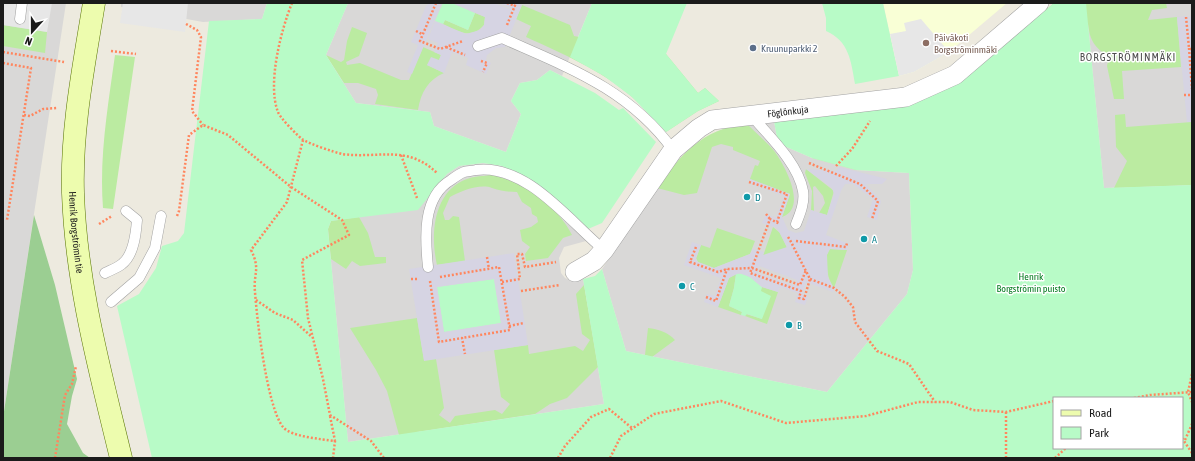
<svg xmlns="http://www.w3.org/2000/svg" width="1195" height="461" font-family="'Asap Condensed',sans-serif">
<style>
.residential{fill:#d9d8d7}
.education{fill:#f9ffd6}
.grass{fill:#bbeba1}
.forest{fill:#9bce92}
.park{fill:#b8fbc7;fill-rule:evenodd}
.parking{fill:#e7e7e7}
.plaza{fill:#d6d4e3;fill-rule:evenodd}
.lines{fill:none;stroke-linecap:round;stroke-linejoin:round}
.lane-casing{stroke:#a2a2a2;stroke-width:11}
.street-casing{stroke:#a2a2a2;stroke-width:20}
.secondary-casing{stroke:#567300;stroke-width:23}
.path{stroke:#ff865e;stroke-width:2.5;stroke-dasharray:2 2;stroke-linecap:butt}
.lane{stroke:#fff;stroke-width:10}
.street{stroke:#fff;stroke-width:19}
.secondary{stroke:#edfcae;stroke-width:22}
.education-dot{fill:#8d6e63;stroke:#fff;stroke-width:1.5}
.service-dot{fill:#5c6f8a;stroke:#fff;stroke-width:1.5}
.culture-dot{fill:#0f9aa8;stroke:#fff;stroke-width:1.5}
.labels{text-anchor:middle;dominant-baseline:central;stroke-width:3;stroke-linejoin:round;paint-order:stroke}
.education-label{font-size:10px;fill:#785e54;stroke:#fff;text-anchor:start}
.service-label{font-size:10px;fill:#4e5e75;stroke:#fff;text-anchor:start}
.street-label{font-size:10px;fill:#1b1b1b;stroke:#fff}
.culture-label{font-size:10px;fill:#0d838f;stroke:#fff;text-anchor:start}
.park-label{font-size:10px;fill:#067b21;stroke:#fff}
.neighbourhood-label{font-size:11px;letter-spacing:1px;fill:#4e4e4e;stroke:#fff}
</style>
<rect width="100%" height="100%" fill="#edeadf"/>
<path class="residential" d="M3 3H66L3 418Z
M121 3H267L262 19 203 22 121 7Z
M348 3H592L562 76 550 70 537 80 520 83 511 101 521 114 506 152 434 126 430 112 356 103 326 55Z
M1086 3H1192V185L1104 188Z
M774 121 777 138 784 146 812 158 856 170 909 173 913 270 907 294 827 392 626 351 602 269 677 160 716 132 727 127Z
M483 163 502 166 526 178 586 241 564 247 559 258 561 273 565 278 572 281 583 279 604 404 348 442 328 229 331 221 432 191 447 174 459 166Z"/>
<path class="education" d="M883 3H1007L949 52 914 72 899 76Z"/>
<path class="grass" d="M1054 3H1166L1167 8 1152 10 1148 20 1177 17 1181 67 1122 71 1124 99H1114L1107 66 1109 56C1094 48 1090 40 1088 24L856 170 812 158 986 60Z
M522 5 570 25 574 36 666 54 698 93 705 88 719 101 698 111 666 132C655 120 644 107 631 96 601 70 563 54 526 37L531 26 516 19Z
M475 13 485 17 484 25C471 40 457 31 443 24L445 20 468 30Z
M3 25 47 32 45 53 3 46Z
M352 27 367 33 359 56 346 62 347 65 360 63 401 80H409L423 47 441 55 439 60 427 65 444 73C428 80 421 92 418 110L375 104 378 95 376 89 358 83H344L326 55 341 62 344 60 347 41Z
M115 55 135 57 113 209 103 208C99 157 108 106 115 55Z
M1125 114 1126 127 1192 122V185L1114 188 1127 161 1116 147 1115 115Z
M746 123C756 133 767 142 775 152 785 166 808 208 782 217L790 194 750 179 755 165 758 166 760 161 733 150V147L721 144 712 147 697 193 684 195 657 188C683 152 701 131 746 123Z
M806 169 834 191 827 215 819 213 825 203 823 196 815 186 813 187 814 211 811 210 812 191 805 173Z
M492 175C524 182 557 205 572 235L563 238 548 258 526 261 525 254 530 247 522 241 520 230 531 227 538 222 537 217 532 214 531 208 522 202 517 192C508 192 501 191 492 188 481 183 460 191 450 197L443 213 445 220H449L453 216 459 217 465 261 437 265C430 235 433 191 467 179 475 176 483 176 492 175Z
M359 217 368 233 375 257H386V263L360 266 352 261 346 269 331 259 328 229 331 221Z
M773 227 780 233 787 248 763 256Z
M717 228 755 241 750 254 714 268 698 262 696 259 701 245 710 248Z
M830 249 847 250 834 288C828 281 822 256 830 249Z
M736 274 734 288 729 306 742 312 741 315 718 307 729 278Z
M584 285 598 367 567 398 550 404 535 414 417 432 416 439 399 435 387 391 376 370 350 328 417 318 424 360 436 359 444 408 439 415 450 423 455 416 495 410 502 414 510 404 501 397 494 350 528 345 529 354 575 346 583 351 590 340 582 334 576 294Z
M762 287 778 292 767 324 745 316 746 314 762 319 760 291Z
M648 328C658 329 668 332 675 340L652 357 645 355Z"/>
<path class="forest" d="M34 215 55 285 77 379 72 396 67 424 83 453 90 458H3V418Z"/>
<path class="park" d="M267 3H348L326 55 356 103 430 112 434 126 506 152 521 114 511 101 520 83 537 80 550 70 595 93 619 110 623 108 656 142 602 223 588 229 526 178 502 166 483 163 459 166 447 174 418 210 331 221 328 229 348 442 604 404 583 279 595 276 602 269 626 351 827 392 907 294 913 270 909 173 856 170 812 158 784 146 777 138 774 121 830 114 986 60 1054 3H1086L1104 188 1192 185V458H152L117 306 139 294 156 268 162 246 178 241 184 233 209 21 262 19ZM1054 398H1182V448H1054Z
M443 3H452L475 13 468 30 445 20 443 24 435 21Z
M592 3H687L666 54 698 93 705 88 719 101 698 111 666 132 632 97 604 76 570 57Z
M822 3H883L899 76 855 84C851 61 849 41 826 31V18Z
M736 274C747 272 754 281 762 287L761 291 771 296 762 319 747 314 745 316 741 315 742 312 729 306 734 288Z
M494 279 501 323 444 332 437 287Z"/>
<path class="parking" d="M3 3H52L47 32 3 25Z
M123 3H188L185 32 120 23Z
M921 19 949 52 914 72 899 76 890 34 906 31 904 23Z"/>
<path class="plaza" d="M429 3H442L412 74 407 72 418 45 411 42 426 6Z
M452 3H494L509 9 510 8 499 3H516L522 5 505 47 496 48 487 55 486 60 491 63 486 74 466 65 468 58 452 52 444 73 427 65 431 57 439 60 441 55 434 52 438 43 428 39 435 21 466 34 480 30 484 25 485 17Z
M1192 16V122H1187L1177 17Z
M839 167 887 179 882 184H866L881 201 877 220 867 217 873 199 853 184H845L841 191 826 235 849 244 847 250 830 249 827 255 828 278 834 288 833 292 806 282 802 294 808 297 805 305 795 302 798 293 780 287 778 292 762 287 750 277 739 273 729 278 718 307 704 302 707 294 715 296 721 278 684 265 692 242 701 245 696 258 698 262 714 268 750 254 753 249 764 252 763 255 787 247 777 228 762 223 766 214 776 218 784 196 749 183 750 179 790 194 782 217 788 230 796 233 804 231 811 210 827 215 834 194 832 188 806 169 836 171ZM759 266 797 280 795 286 757 273Z
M514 253 528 345 424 361 409 269ZM494 279 501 323 444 332 437 287Z"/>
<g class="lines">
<g class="lane-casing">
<path id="lane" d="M20 19 22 3
M478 46 502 38C567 67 629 89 673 150
M751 115C769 136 798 163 803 191 805 202 800 214 796 224
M428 267C425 238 422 197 451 180 455 177 459 174 464 172 467 171 472 171 476 170 527 164 568 220 604 250
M105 273C111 270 117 268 122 264 134 255 136 233 137 220L126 211
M111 302 139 278 155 248 161 216"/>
</g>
<g class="street-casing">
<g id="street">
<path id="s1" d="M575 272 594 261 604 250 673 150 699 128 712 120 906 97 955 75 1039 3"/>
</g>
</g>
<g class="secondary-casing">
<g id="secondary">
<path id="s2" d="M94 3C84 65 71 129 73 193 76 283 100 371 121 458"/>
</g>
</g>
<path class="path" d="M292 3C281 30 267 84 278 112 280 118 297 135 302 139 309 144 334 152 342 154 378 159 407 144 437 173
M436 3 420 41 440 49 463 41
M507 3 515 6
M1186 17 1189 48 1192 50
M186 24 197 30 201 37 192 111 203 125
M507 25 516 3
M416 31 422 34
M446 47 465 55
M1189 48 1192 89
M111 51 136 54
M3 52 64 62
M481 61 487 63 483 72
M3 63 31 68 7 220
M1184 95H1192
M24 115 30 116 43 109 57 108
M303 140 287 202 251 250C261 270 253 273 255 292 257 320 267 407 283 427 291 437 322 439 335 441L333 458
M401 155 417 198
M809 163 860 184 878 201 872 219
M836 166 852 149 870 121
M749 182 787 194 777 222
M766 214 770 219
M177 216 179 211 189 135 203 125 228 135 291 187 342 220 349 235 302 260 308 318 323 379 330 415 371 441 384 458
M99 224 112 216
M788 237 790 240 810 279 804 299 799 298 801 291 750 273 752 268 800 285 806 270
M796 241 846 247 847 243
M696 247 690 262 718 272 727 269 752 268 770 219 780 224
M487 257 489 269
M440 277 499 267 510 330 462 338
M411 279H417
M810 279 834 288 845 297 853 307 855 322 877 351 909 364 935 402
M430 281 439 342 462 338 465 354
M502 282 520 279 517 254H522L525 267 556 262
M521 291 560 285
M706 297 716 301 727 269
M256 300 275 313 293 320 312 337
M509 326 524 323
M1192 374 1188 392 1192 402
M1134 398 1150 395 1192 392
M330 416 335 441
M1182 438 1192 453
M1185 440 1192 424
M55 458 65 395 72 384 76 366
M558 458 565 446 591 417 609 409 632 428
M610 458 621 436 654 414 721 401 786 423 866 416 918 402H950L973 410 1006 412 1054 401
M1006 458V412
M1055 458 1066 448"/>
<use href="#lane" class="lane"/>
<use href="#street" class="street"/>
<use href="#secondary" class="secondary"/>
</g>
<circle class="education-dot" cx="926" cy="43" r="4"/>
<circle class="service-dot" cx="753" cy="48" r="4"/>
<g class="culture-dot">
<circle cx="747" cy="197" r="4"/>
<circle cx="864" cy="239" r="4"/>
<circle cx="682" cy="286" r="4"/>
<circle cx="789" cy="325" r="4"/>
</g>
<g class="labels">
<g class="education-label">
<text x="934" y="37">Päiväkoti<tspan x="934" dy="12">Borgströminmäki</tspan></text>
</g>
<g class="service-label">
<text x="761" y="48">Kruunuparkki 2</text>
</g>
<g class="street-label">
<text stroke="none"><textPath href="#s1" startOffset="284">Föglönkuja</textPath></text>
<text stroke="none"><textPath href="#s2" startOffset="231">Henrik Borgströmin tie</textPath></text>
</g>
<g class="culture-label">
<text x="755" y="197">D</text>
<text x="872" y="239">A</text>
<text x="690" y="286">C</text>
<text x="797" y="325">B</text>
</g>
<g class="park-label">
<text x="1031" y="276">Henrik<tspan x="1031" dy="12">Borgströmin puisto</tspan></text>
</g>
<g class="neighbourhood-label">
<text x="1128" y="57">BORGSTRÖMINMÄKI</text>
</g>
</g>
<rect width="1195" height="461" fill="none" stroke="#1b1b1b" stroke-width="8"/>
<rect x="1053" y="397" width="130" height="52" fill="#ffffff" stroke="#a4a4a4"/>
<rect x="1061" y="410" width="20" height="6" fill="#edfcae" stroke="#a4a4a4"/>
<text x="1089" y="417" font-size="12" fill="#1b1b1b">Road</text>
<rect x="1061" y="427" width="20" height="12" fill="#b8fbc7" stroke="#a4a4a4"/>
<text x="1089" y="437" font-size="12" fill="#1b1b1b">Park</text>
<g transform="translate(32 32) rotate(201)" stroke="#ffffff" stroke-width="3" paint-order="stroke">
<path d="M0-3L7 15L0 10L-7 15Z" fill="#1b1b1b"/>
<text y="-6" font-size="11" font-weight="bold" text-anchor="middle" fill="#1b1b1b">N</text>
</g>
</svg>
